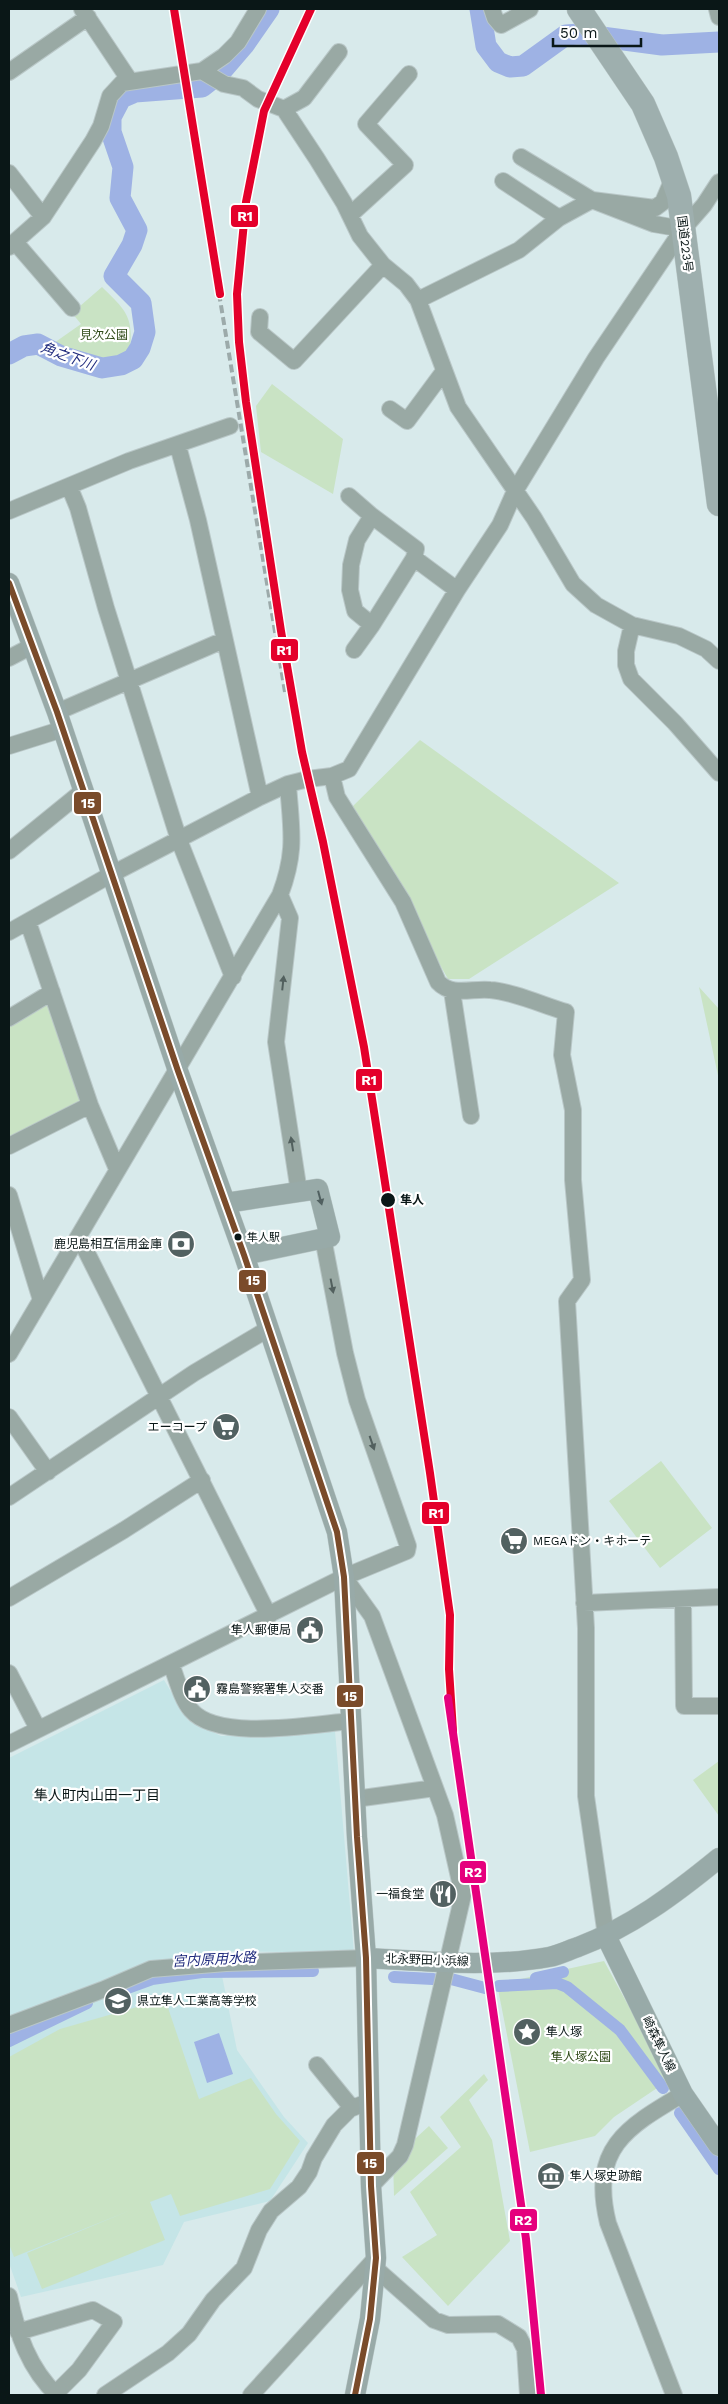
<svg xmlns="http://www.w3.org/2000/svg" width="728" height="2404" font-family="'Work Sans','Noto Sans JP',sans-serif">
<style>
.built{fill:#c5e5e7}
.green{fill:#c9e3c4}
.water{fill:#9eb2e4}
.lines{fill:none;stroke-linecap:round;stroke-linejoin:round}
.canal{stroke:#9eb2e4;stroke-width:12}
.river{stroke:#9eb2e4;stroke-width:21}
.minor-casing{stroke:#b9c7c7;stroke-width:18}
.major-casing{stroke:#b9c7c7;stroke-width:21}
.highway-casing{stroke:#b9c7c7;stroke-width:25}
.minor{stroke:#99a9a4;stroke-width:16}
.major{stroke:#98aaa8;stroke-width:20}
.highway{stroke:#9eafae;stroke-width:24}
.rail{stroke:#9caaaa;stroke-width:4;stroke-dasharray:8 4;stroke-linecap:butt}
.bus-1-casing{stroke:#fff;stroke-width:10}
.bus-1{stroke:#7a4b2a;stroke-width:6}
.rail-1-casing{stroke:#fff;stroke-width:11}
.rail-2-casing{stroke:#fff;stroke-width:11}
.rail-1{stroke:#e4002b;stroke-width:8}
.rail-2{stroke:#e5007d;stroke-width:8}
.oneway{fill:#52605e}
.oneway2{fill:#516060}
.stop-dot{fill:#0a1717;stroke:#fff;stroke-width:2}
.labels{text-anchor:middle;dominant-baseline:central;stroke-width:4.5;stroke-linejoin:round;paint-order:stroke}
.bus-label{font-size:11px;fill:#0a1717;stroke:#fff;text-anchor:start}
.street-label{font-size:12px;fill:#0a1717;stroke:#fff}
.park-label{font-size:12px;fill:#2f4a17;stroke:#fff}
.stop-label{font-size:12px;font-weight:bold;fill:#0a1717;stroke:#fff;text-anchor:start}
.poi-label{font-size:12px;fill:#0a1717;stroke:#fff;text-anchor:start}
.water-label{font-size:14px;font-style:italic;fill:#212c7e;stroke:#fff}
.neighbourhood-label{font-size:14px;fill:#0a1717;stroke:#fff}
.line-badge{stroke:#fff;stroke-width:2}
.badge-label{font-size:14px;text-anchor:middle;font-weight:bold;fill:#fff}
</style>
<rect width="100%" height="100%" fill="#d8eaeb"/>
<path class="built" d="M164 1680 188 1720 221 1736 335 1731 354 1953 217 1951 237 2050 284 2117 308 2143 270 2201 184 2222 163 2265 21 2297 9 2263V1758Z"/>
<path class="green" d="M102 287C123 308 134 315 130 348 103 374 82 361 54 343L81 324 72 313Z
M272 384 343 439 333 494 261 452 256 406Z
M420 740 619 883 469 979H448L352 807Z
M699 987 719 1009V1080Z
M49 998 82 1100 9 1143V1022Z
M661 1461 712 1528 660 1568 609 1501Z
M719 1761V1816L693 1780Z
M604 1961 669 2080 614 2117 595 2136 530 2152 497 1984Z
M165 1999 199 2099 251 2078 276 2114 300 2141 270 2189 180 2216 171 2194 150 2202 165 2240 42 2289 27 2253 131 2210 14 2257 9 2244V2057L60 2029Z
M484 2074 488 2080 469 2100 492 2140 510 2241 448 2306 402 2257 437 2235 410 2192 461 2147 440 2117Z
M429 2126 448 2148 394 2196 393 2159Z"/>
<path class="water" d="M219 2033 233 2074 207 2083 194 2042Z"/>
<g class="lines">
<path class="canal" d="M394 1977 433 1979
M536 1978 563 1972
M451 1979 485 1988
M499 1986 557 1983 567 1987 620 2030 663 2088
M108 1995 152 1979 202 1972 313 1971
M9 2041 87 2003
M680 2113 719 2169"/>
<path class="river" d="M480 9 486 46 498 62 510 67 523 66 566 35 579 34 662 45 719 42
M9 354 24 346 38 344 61 356 102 368 121 365 133 359 140 348 145 332 141 303 114 276 132 245 137 230 120 198 123 167 111 132V117L121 98 135 92 202 87 220 73 244 45 269 9"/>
<g class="minor-casing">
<path id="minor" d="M82 9 130 81
M492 9 495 18 501 25 530 9
M717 9 719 17
M202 71 224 84 243 88 258 99 284 109 317 159 344 203 360 236 383 265 406 284 418 300 458 407 534 518 573 584 596 605 632 625 679 636 706 649 719 661
M9 72 88 17
M284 109 304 98 339 52
M521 157 592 200 655 208 663 202 672 181
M9 173 43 217
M503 181 559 218
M350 215 405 165 366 124 409 74
M15 242 72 308
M9 247 43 217 93 141 101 126 110 96 122 83 202 71 224 56 238 42 258 9
M418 300 519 250 559 218 592 200 654 224 683 229
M260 317 259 332 294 361 383 265
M390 409 407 421 444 371
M178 446 198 520 260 797
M69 486 78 508 106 608 179 840 233 977
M349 496 372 516
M9 511 129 461 230 426
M414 558 372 625 355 611 350 590 351 565 357 540 372 516 416 549 414 558 457 590
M632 625 626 651V665L631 679 675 723 719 773
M354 650 372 625
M9 658 32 646
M57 712 224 640
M9 746 63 729
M332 776 337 797 403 902 438 982C452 997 472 988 490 990 511 991 545 1006 566 1012L562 1055 573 1110V1180L582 1280 567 1301 586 1628V1796L606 1936
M9 851 84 790
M280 895 290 918 276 1042 299 1192
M28 922 90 1105 117 1169
M9 932 112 874 260 797 288 784 308 779 332 776 349 769 457 590 500 525 515 491 596 358 683 229 704 205 719 182
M452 991 471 1116
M9 1018 52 992
M9 1146 90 1105
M9 1195 40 1297
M79 1237 269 1616
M9 1354 280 895C297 850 291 829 288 784
M9 1417 48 1472
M9 1497 194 1373 268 1329
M344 1577 372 1616 445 1815 463 1895 405 2145 400 2156 371 2186
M9 1598 124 1530 202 1480
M683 1599 684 1706H719
M584 1603 719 1597
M171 1664C177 1679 181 1698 191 1710 218 1742 313 1724 352 1721
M9 1673 38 1729
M9 1744 344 1577 407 1551 408 1546 357 1400 345 1353 323 1238
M355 1799 435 1788
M9 2025 102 1990 151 1969 226 1963 366 1958
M317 2065 352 2108
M375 2268 434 2320 448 2325 498 2324 519 2337 525 2349 528 2395
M9 2296C17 2333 29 2369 57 2395
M18 2332 93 2310 114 2322 79 2370 55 2394
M105 2395 168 2353 189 2334 213 2300 244 2268 259 2230 271 2211 299 2187 309 2172 314 2158 334 2125 350 2109 370 2101
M251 2395 376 2258
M674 2395 608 2223C590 2149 625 2128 683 2094"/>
</g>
<g class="major-casing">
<path id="major" d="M9 583 57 712 178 1071 244 1255 337 1532 344 1577 357 1837 366 1958 371 2186 376 2258 370 2319 355 2395
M226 1203 318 1189 330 1237 244 1255
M606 1936 683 2094 719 2146
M366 1958C426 1961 489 1968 549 1957 559 1955 569 1950 578 1947 631 1927 675 1894 719 1858"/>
</g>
<g class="highway-casing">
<path id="highway" d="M579 9 643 104 666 157 679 196 719 504"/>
</g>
<use href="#minor" class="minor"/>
<use href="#major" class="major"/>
<use href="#highway" class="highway"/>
<path class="rail" d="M174 9 186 94 285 692"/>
<g class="bus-1-casing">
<path id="bus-1" d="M9 583 57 712 178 1071 244 1255 337 1532 344 1577 357 1837 366 1958 371 2186 376 2258 370 2319 355 2395"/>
</g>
<use href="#bus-1" class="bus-1"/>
<g class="rail-1-casing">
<path id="rail-1" d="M174 9 220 294
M311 9 264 111 246 202 237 294 239 342 246 402 281 631 302 752 323 842 364 1047 430 1473 450 1615 449 1669 453 1731"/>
</g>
<g class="rail-2-casing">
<path id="rail-2" d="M448 1698 526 2239 541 2395"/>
</g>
<use href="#rail-1" class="rail-1"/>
<use href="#rail-2" class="rail-2"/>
</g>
<defs><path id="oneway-solid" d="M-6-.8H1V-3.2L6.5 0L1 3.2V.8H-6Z" transform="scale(1.25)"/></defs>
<g class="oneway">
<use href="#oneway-solid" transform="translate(283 983) rotate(-84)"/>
<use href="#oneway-solid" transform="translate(292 1144) rotate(-99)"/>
<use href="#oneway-solid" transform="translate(332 1286) rotate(79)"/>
<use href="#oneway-solid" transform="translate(372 1443) rotate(71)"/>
</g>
<use class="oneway2" href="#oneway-solid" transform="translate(320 1198) rotate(75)"/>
<defs>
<g id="bank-disc" transform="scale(1.4375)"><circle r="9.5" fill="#526161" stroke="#fff"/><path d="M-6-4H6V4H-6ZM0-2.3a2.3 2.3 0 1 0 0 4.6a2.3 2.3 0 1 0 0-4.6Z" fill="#fff"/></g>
<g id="supermarket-disc" transform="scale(1.4375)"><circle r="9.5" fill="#526161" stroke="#fff"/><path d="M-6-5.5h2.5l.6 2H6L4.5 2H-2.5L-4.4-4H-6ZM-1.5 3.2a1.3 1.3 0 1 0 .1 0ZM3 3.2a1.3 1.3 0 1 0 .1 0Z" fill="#fff"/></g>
<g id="civic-disc" transform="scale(1.4375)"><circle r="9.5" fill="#526161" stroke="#fff"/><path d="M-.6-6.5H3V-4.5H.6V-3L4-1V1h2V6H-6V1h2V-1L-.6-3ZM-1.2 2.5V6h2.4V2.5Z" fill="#fff"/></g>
<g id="restaurant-disc" transform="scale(1.4375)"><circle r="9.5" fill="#526161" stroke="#fff"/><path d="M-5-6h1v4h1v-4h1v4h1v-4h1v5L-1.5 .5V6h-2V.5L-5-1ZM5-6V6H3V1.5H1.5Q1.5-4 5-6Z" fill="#fff"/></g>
<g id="school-disc" transform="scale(1.4375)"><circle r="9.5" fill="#526161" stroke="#fff"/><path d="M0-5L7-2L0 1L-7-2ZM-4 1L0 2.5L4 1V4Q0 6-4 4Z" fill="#fff"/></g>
<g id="sight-disc" transform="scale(1.4375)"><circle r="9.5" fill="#526161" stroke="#fff"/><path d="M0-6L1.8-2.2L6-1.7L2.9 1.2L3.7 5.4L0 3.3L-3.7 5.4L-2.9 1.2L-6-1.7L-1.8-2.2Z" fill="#fff"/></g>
<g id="museum-disc" transform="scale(1.4375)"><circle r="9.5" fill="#526161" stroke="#fff"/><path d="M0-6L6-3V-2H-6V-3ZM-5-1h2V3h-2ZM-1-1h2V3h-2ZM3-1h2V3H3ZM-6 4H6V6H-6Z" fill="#fff"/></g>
</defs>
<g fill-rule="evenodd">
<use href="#bank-disc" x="181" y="1244"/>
<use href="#supermarket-disc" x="226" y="1427"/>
<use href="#supermarket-disc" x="514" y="1541"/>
<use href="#civic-disc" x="310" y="1630"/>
<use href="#civic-disc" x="197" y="1689"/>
<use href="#restaurant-disc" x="443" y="1894"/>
<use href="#school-disc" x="118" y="2001"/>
<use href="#sight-disc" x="527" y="2032"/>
<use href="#museum-disc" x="551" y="2176"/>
</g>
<g class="stop-dot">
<circle cx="388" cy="1200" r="8"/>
<circle cx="238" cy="1237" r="4.5"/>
</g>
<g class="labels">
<g class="bus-label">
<text x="247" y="1237">隼人駅</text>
</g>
<g class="street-label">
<text transform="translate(685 244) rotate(83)">国道223号</text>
<text transform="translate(427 1960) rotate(2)">北永野田小浜線</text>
<text transform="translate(659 2044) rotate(64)">崎森隼人線</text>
</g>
<g class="park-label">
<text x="104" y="335">見次公園</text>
<text x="581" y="2057">隼人塚公園</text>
</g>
<g class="stop-label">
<text x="400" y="1200">隼人</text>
</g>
<g class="poi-label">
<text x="162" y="1244" text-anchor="end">鹿児島相互信用金庫</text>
<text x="207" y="1427" text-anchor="end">エーコープ</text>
<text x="533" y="1541">MEGAドン・キホーテ</text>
<text x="291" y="1630" text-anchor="end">隼人郵便局</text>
<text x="216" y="1689">霧島警察署隼人交番</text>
<text x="424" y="1894" text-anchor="end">一福食堂</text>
<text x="137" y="2001">県立隼人工業高等学校</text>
<text x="546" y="2032">隼人塚</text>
<text x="570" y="2176">隼人塚史跡館</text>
</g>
<g class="water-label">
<text transform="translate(68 356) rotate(20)">角之下川</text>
<text transform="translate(214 1959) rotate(-3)">宮内原用水路</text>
</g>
<g class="neighbourhood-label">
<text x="97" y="1795">隼人町内山田一丁目</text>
</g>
</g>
<g class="line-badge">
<rect x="230" y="204" width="29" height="24" rx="5" fill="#e4002b"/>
<rect x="270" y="638" width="29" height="24" rx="5" fill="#e4002b"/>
<rect x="73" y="791" width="29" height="24" rx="5" fill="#7a4b2a"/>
<rect x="355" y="1068" width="28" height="24" rx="5" fill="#e4002b"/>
<rect x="238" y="1269" width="29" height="24" rx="5" fill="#7a4b2a"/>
<rect x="421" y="1501" width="29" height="24" rx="5" fill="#e4002b"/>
<rect x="336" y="1684" width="28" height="24" rx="5" fill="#7a4b2a"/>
<rect x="459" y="1860" width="28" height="24" rx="5" fill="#e5007d"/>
<rect x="356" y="2151" width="29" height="24" rx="5" fill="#7a4b2a"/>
<rect x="509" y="2208" width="29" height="24" rx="5" fill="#e5007d"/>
</g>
<g class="badge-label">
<text x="245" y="221">R1</text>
<text x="284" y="655">R1</text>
<text x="88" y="808">15</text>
<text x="369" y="1085">R1</text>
<text x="253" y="1285">15</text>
<text x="436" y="1518">R1</text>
<text x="350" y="1701">15</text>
<text x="473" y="1877">R2</text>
<text x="370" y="2168">15</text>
<text x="523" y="2225">R2</text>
</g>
<rect width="728" height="2404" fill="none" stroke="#0a1717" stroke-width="20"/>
<path d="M553 38v8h88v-8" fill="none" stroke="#0a1717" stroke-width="2.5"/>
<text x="560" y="38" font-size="15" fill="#0a1717" stroke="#ffffff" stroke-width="4" paint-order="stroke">50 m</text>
</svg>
